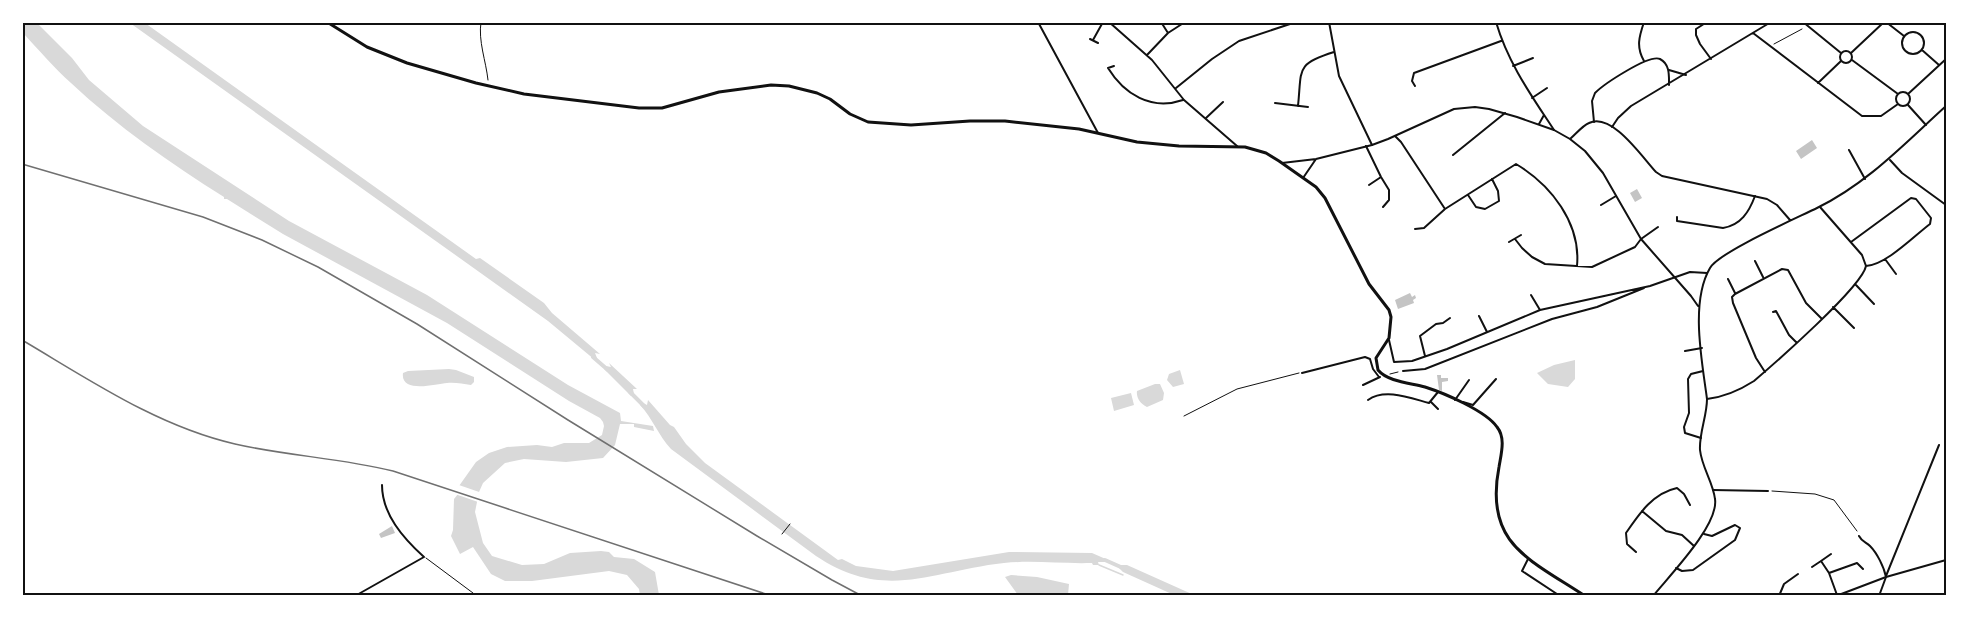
<svg xmlns="http://www.w3.org/2000/svg" width="1969" height="618" font-family="'DM Sans',sans-serif">
<style>
.water{fill:#d9d9d9}
.pier{fill:#fff}
.lines{fill:none;stroke-linecap:round;stroke-linejoin:round}
.stream{stroke:#d9d9d9;stroke-width:1.5}
.canal{stroke:#d9d9d9;stroke-width:4}
.building{fill:#c4c4c4}
.path{stroke:#111;stroke-width:1}
.service{stroke:#111;stroke-width:1}
.minor{stroke:#111;stroke-width:2}
.tertiary{stroke:#111;stroke-width:2}
.secondary{stroke:#111;stroke-width:3}
.rail{stroke:#707070;stroke-width:1.5}
.neatline{fill:none;stroke:#111;stroke-width:2}
</style>
<rect width="100%" height="100%" fill="#fff"/>
<path class="water" d="M23 23H37L72 58 89 80 143 126 289 221 427 295 568 385 620 413 621 421 653 426 654 431 634 427V424H620L615 445 603 458 566 462 524 459 505 463 483 483 479 492 475 512 483 543 492 556 522 565 544 564 570 553 601 551 609 552 614 557 634 559 655 572 659 595H640L639 589 627 575 609 571 532 581H505L491 574 473 547 460 554 451 536 453 530 454 499 458 494 459 486 476 462 489 453 507 447 537 445 552 447 564 443H589L602 435 604 426 603 422 600 418 569 401 447 323 283 234 227 199H224V197C170 163 118 127 71 83 54 68 39 50 23 33Z
M130 23H145L469 254 476 259 480 258 544 303 552 313 600 354 595 353 597 358 595 360 548 321Z
M1575 360V379L1568 387 1548 384 1537 373 1554 365Z
M609 363 637 389H633L634 394 631 396 604 369 606 366 611 367Z
M449 369 456 370 474 377V382L471 385C463 384 455 382 447 383 436 384 400 394 403 373L408 371Z
M1180 370 1184 384 1173 387 1167 380 1169 374Z
M1155 384H1160L1164 393 1163 400 1147 407C1140 404 1136 397 1137 391Z
M1131 393 1134 405 1114 411 1111 398Z
M648 400 670 425 674 427 686 444 705 463 838 560 842 559 856 566 893 571 1009 552 1092 553 1108 560 1107 562H1098L1099 565H1093L1092 563C1062 564 1033 560 1004 563 931 571 885 602 816 556L671 449C658 435 653 419 640 405L643 403 647 405Z
M1119 565H1127L1194 595H1174L1123 572 1118 567Z
M1011 575 1037 577 1069 584 1068 595H1018L1005 577Z"/>
<path class="pier" d="M456 484 482 493 481 503 455 494Z"/>
<g class="lines">
<path class="stream" d="M1099 565 1123 575"/>
<path class="canal" d="M593 357 608 370
M630 392 644 406
M1105 560 1123 568"/>
</g>
<path class="building" d="M1812 140 1817 148 1801 159 1796 151Z
M1637 189 1642 198 1635 202 1630 193Z
M1410 293 1412 297 1415 295 1416 298 1413 300 1414 303 1398 309 1395 300Z
M1437 375H1441V378H1448V381L1442 382V391L1439 390Z
M392 526 395 533 381 538 379 534Z"/>
<g class="lines">
<path class="path" d="M481 22C478 41 486 61 488 80
M1774 44 1802 29
M1390 374 1398 372
M1772 491 1815 494 1834 500 1857 531
M782 534 790 524"/>
<path class="service" d="M1184 416 1237 389 1299 373
M426 558 473 593"/>
<path class="minor" d="M1109 22 1152 60 1184 100 1237 146
M1161 22 1168 33
M1329 22 1339 76 1372 145
M1496 22C1508 63 1531 95 1554 130
M1707 22 1696 29V35L1700 44 1711 59
M1803 22 1841 53
M1886 22 1904 36
M1902 43a11 11 0 1 1 22 0a11 11 0 1 1-22 0Z
M1753 33 1862 116H1881L1898 104
M1090 39 1098 43
M1093 40 1103 22
M1922 50 1939 65
M1840 57a6 6 0 1 1 12 0a6 6 0 1 1-12 0Z
M1851 53 1884 22
M1147 55 1168 33 1185 22
M1852 60 1898 94
M1644 61C1636 47 1639 37 1644 22
M1114 66 1108 68C1124 94 1151 111 1183 100
M1513 66 1533 58
M1669 70 1686 75
M1818 83 1841 61
M1415 86 1412 81 1414 73 1501 41
M1176 88 1212 59 1239 41 1296 22
M1896 99a7 7 0 1 1 14 0a7 7 0 1 1-14 0Z
M1908 94 1946 59
M1532 98 1547 88
M1275 103 1308 107
M1908 105 1926 125
M1298 106C1302 69 1295 64 1334 52
M1206 118 1223 102
M1594 122 1592 101 1595 93C1604 84 1649 54 1660 59 1670 64 1669 76 1669 85
M1539 124 1544 115
M1612 127 1618 118 1631 106 1771 22
M1395 136 1401 142 1445 209 1424 228 1415 229
M1366 146 1381 177 1389 190V200L1383 207
M1849 150 1865 179
M1453 155 1505 113
M1890 160 1902 173 1946 205
M1369 185 1381 177
M1468 195 1476 207 1485 209 1499 201 1498 191 1492 179
M1601 205 1616 196
M1445 209 1516 164C1551 185 1581 223 1577 266
M1677 217V221L1723 228C1741 225 1749 212 1755 196
M1515 239 1522 248 1532 257 1545 264 1592 267 1635 247 1641 239 1658 227
M1509 242 1521 235
M1851 242 1911 198 1916 199 1931 218 1930 224C1914 236 1886 265 1866 266
M1885 259 1896 274
M1755 261 1763 277
M1728 279 1735 293
M1856 285 1874 304
M1531 295 1540 310
M1833 307 1854 328
M1773 312 1776 311 1789 335 1796 342
M1479 316 1487 332
M1389 340 1394 362 1412 361 1447 349 1540 310 1650 286 1690 272 1707 273
M1685 351 1702 348
M1425 356 1420 336 1436 324 1443 323 1450 318
M1403 371 1425 369 1552 319 1597 307 1644 288
M1765 372 1756 358 1733 303 1732 297 1735 294 1782 269 1788 270 1806 303 1821 318
M1302 373 1365 357 1370 359 1373 369 1379 377
M1363 385 1380 377
M1707 399C1724 397 1740 390 1754 381 1775 363 1862 287 1866 266L1862 255 1820 207
M1368 400C1385 388 1410 398 1429 403L1438 392
M1455 400 1469 380
M1431 402 1438 409
M1463 402 1473 405 1496 379
M1701 438 1685 433 1684 427 1689 413 1688 379 1691 374 1703 371
M1713 490 1768 491
M1642 511 1666 531 1682 535 1694 546
M1859 536C1862 542 1866 542 1870 546 1877 553 1884 567 1886 577
M1636 552 1627 544 1626 533C1639 514 1653 493 1677 488L1684 494 1690 505
M1831 554 1821 561 1829 573 1837 595
M1528 559 1522 571 1560 596
M1812 567 1821 561
M1676 568 1682 571 1693 570 1735 540 1740 528 1735 525 1712 536 1704 534
M1829 573 1857 563 1863 569
M1886 576 1939 445
M355 596 424 557C403 538 382 514 382 485
M1779 596 1784 584 1798 574
M1836 596 1886 577"/>
<path class="tertiary" d="M1038 22 1098 133
M1570 139C1576 134 1582 126 1589 123 1612 112 1642 157 1656 172L1662 176 1767 199 1777 205 1790 220
M1282 163 1316 159 1372 145 1388 139 1454 109 1475 107 1489 109 1517 117 1554 130 1570 139 1585 151 1603 173 1641 239 1691 296 1698 306
M1303 178 1316 159
M1653 596C1670 575 1719 525 1715 499 1713 482 1702 468 1700 450 1699 433 1707 416 1707 399 1702 361 1690 302 1710 268 1719 252 1797 218 1817 208 1868 183 1905 143 1946 106
M1879 596 1886 577 1946 560"/>
<path class="secondary" d="M327 22 367 47 407 63 476 83 524 94 639 108H662L719 92 771 85 789 86 817 93 830 99 850 114 868 122 911 125 970 121H1005L1079 129 1137 142 1179 146 1245 147 1266 153 1279 161 1316 187 1325 198 1369 284 1389 310 1391 317 1389 338 1376 358 1378 370C1388 382 1411 383 1425 387 1444 393 1486 411 1497 427 1506 438 1501 454 1499 467 1484 544 1529 559 1585 596"/>
<path class="rail" d="M22 164 203 217 262 240 318 267 417 324 568 420 757 536 832 580 862 596
M22 340C90 380 157 426 235 444 287 456 341 458 393 471L772 596"/>
</g>
<rect width="1969" height="618" fill="none" stroke="#ffffff" stroke-width="48"/>
<rect x="24" y="24" width="1921" height="570" class="neatline"/>
</svg>
